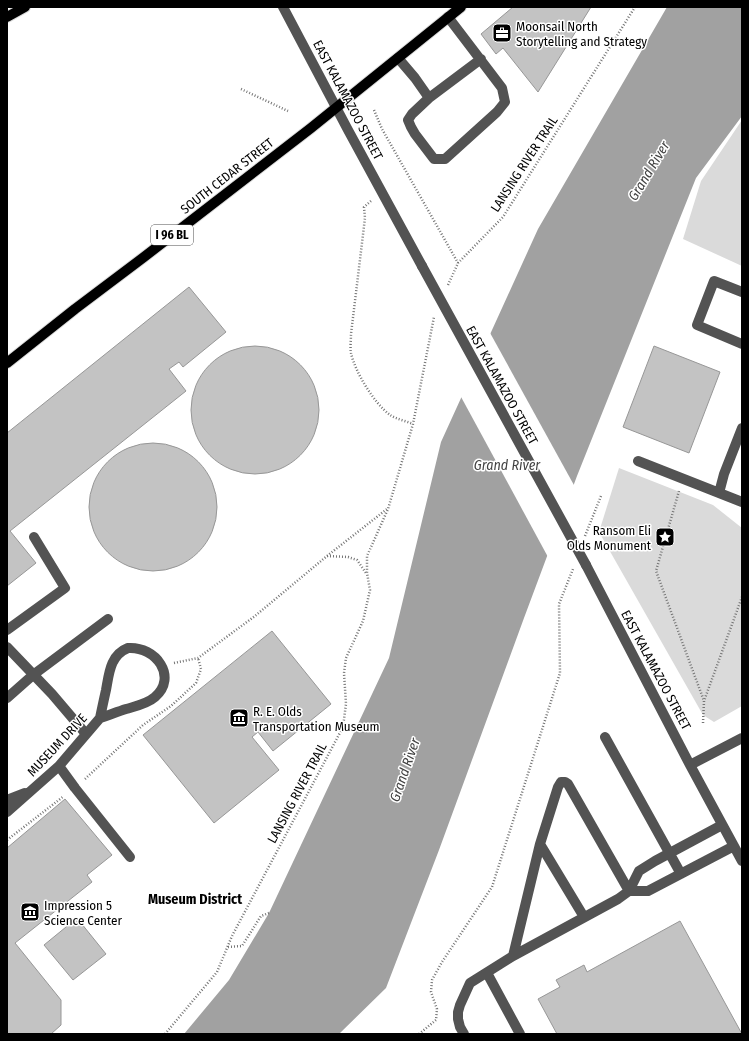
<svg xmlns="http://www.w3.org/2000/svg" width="749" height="1041" font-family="'Fira Sans Condensed',sans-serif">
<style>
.green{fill:#dadada}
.water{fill:#a1a1a1}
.pier{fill:#fff}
.building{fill:#c3c3c3;stroke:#979797}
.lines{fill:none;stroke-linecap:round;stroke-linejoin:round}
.major-casing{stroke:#dbdbdb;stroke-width:12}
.path{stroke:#757575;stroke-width:2.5;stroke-dasharray:1 2;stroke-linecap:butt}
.minor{stroke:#535353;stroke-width:10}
.major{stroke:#000;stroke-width:10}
.minor-bridge{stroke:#535353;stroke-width:10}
.labels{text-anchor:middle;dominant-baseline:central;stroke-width:3;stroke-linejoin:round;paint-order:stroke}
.shield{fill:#fff;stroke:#4c4c4c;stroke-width:1}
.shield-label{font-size:12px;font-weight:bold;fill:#000}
.poi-label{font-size:13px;fill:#000;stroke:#fff;text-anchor:start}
.street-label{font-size:13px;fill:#000;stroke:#fff}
.water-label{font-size:14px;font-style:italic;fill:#424242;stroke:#fff}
.neighbourhood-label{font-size:14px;font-weight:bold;fill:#000;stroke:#fff}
</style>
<rect width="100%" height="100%" fill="#fff"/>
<path class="green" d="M742 120V266L683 239 701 181Z
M619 468 713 505 742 528V706L714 722 703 715 599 532Z"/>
<path class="water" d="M667 7H742V116L696 178 577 476 524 618 439 850 386 988 339 1034H184L229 980 269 913 389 658 441 442 538 229Z"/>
<path class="pier" d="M489 331 575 487 548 557 460 395Z"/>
<path class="building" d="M513 7H591L538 92 503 48 496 54 481 34Z
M189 287 226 332 183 367 179 362 169 369 186 391 10 531 36 563 7 586V433Z
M191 410a64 64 0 1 1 128 0a64 64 0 1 1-128 0Z
M654 346 720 372 689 453 623 427Z
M89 507a64 64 0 1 1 128 0a64 64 0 1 1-128 0Z
M272 631 331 704 273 751 258 732 252 737 279 770 214 823 143 735Z
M65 799 112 855 87 875 92 882 15 943 61 1000V1025L51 1034H7V848Z
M77 918 106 954 73 980 44 945Z
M680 921 742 1034H557L538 999 560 987 556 980 584 965 587 972Z"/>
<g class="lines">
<g class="major-casing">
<path id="major" d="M7 17 25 7
M7 363 75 309 144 257 311 128 461 7"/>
</g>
<path class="path" d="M241 89 288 111
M374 110 382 129 458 263
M371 201 364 207 365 218 351 334C351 340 350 347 351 353 355 372 374 403 390 415 396 419 406 421 413 424
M448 285 458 263 503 217 635 7
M679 491 656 571 704 701
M585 536 601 496
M327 556 348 557 357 560 366 573
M174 663 198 658 255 616 327 556 387 509
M703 723 704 701 742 597
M85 779 143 725 171 706 196 683 201 669 198 658
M7 840 64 796
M228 947 242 946 261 916 269 913
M165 1034 217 972 232 936 343 727 346 704 344 673 346 658 363 621 370 590 367 573V556L388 509 413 424 434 317
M419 1034 436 1020 437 1009 431 992 432 980 442 962 492 887 560 673 559 604 573 569"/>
<path class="minor" d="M283 7 348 130 422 266
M398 58 415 78 429 98 412 114 408 120 411 127 415 134 434 159H445L497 112 505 102 502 88 448 17
M429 98 481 59
M742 292 714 281 697 325 742 344
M638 461 742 502
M719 493 724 474 742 428
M586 565 690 765 742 861
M7 630 65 588 34 537
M7 647 52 694 86 734
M128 648C156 646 178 677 155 697 147 704 136 706 126 709 117 712 109 715 100 718 102 708 104 699 106 690 109 674 110 655 128 648Z
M7 698 33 675 108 619
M605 737 681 874
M690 765 742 738
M59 766 75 788 130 857
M7 800 25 793
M7 812 59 766 100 718
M722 825 655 861 639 871 629 891H648L734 846
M540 844 584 917
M487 973 520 1034
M464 1034 460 1027 458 1019V1012L460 1005 470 983 513 956 618 899 629 891 568 784 565 782H561L558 787 540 844 513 956"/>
<use href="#major" class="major"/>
<path class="minor-bridge" d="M422 266 586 565"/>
</g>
<defs>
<g id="office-square" transform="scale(1)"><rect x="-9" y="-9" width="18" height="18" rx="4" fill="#000" stroke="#fff"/><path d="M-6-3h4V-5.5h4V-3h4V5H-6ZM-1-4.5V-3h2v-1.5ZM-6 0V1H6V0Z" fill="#fff"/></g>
<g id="sight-square" transform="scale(1)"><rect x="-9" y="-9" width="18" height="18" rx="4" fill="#000" stroke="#fff"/><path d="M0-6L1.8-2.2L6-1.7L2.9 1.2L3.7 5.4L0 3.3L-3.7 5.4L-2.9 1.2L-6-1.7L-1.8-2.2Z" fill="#fff"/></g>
<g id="museum-square" transform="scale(1)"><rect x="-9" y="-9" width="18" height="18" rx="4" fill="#000" stroke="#fff"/><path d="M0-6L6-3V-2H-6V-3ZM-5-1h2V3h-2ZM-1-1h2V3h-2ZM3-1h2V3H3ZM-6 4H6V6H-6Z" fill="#fff"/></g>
</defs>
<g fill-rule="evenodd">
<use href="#office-square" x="502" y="33"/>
<use href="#sight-square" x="665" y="537"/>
<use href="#museum-square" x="239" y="718"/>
<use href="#museum-square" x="30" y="912"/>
</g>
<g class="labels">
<rect class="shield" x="151" y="225" width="42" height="20" rx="3"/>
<g class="shield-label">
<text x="172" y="235">I 96 BL</text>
</g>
<g class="poi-label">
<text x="516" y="26">Moonsail North<tspan x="516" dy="15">Storytelling and Strategy</tspan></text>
<text x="651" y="530" text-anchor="end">Ransom Eli<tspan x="651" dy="15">Olds Monument</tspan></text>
<text x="253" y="711">R. E. Olds<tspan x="253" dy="15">Transportation Museum</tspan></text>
<text x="44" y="905">Impression 5<tspan x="44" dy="15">Science Center</tspan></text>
</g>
<g class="street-label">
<text transform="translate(348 100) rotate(62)">EAST KALAMAZOO STREET</text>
<text transform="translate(524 164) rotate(-57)">LANSING RIVER TRAIL</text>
<text transform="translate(227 176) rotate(-38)">SOUTH CEDAR STREET</text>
<text transform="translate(502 385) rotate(61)">EAST KALAMAZOO STREET</text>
<text transform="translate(656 670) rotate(62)">EAST KALAMAZOO STREET</text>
<text transform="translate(57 745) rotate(-47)">MUSEUM DRIVE</text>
<text transform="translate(297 793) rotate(-62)">LANSING RIVER TRAIL</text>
</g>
<g class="water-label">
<text transform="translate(649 171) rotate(-59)">Grand River</text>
<text x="507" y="465">Grand River</text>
<text transform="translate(405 770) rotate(-71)">Grand River</text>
</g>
<g class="neighbourhood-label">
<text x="195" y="899">Museum District</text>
</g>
</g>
<rect width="749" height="1041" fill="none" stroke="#000000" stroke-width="16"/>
</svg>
